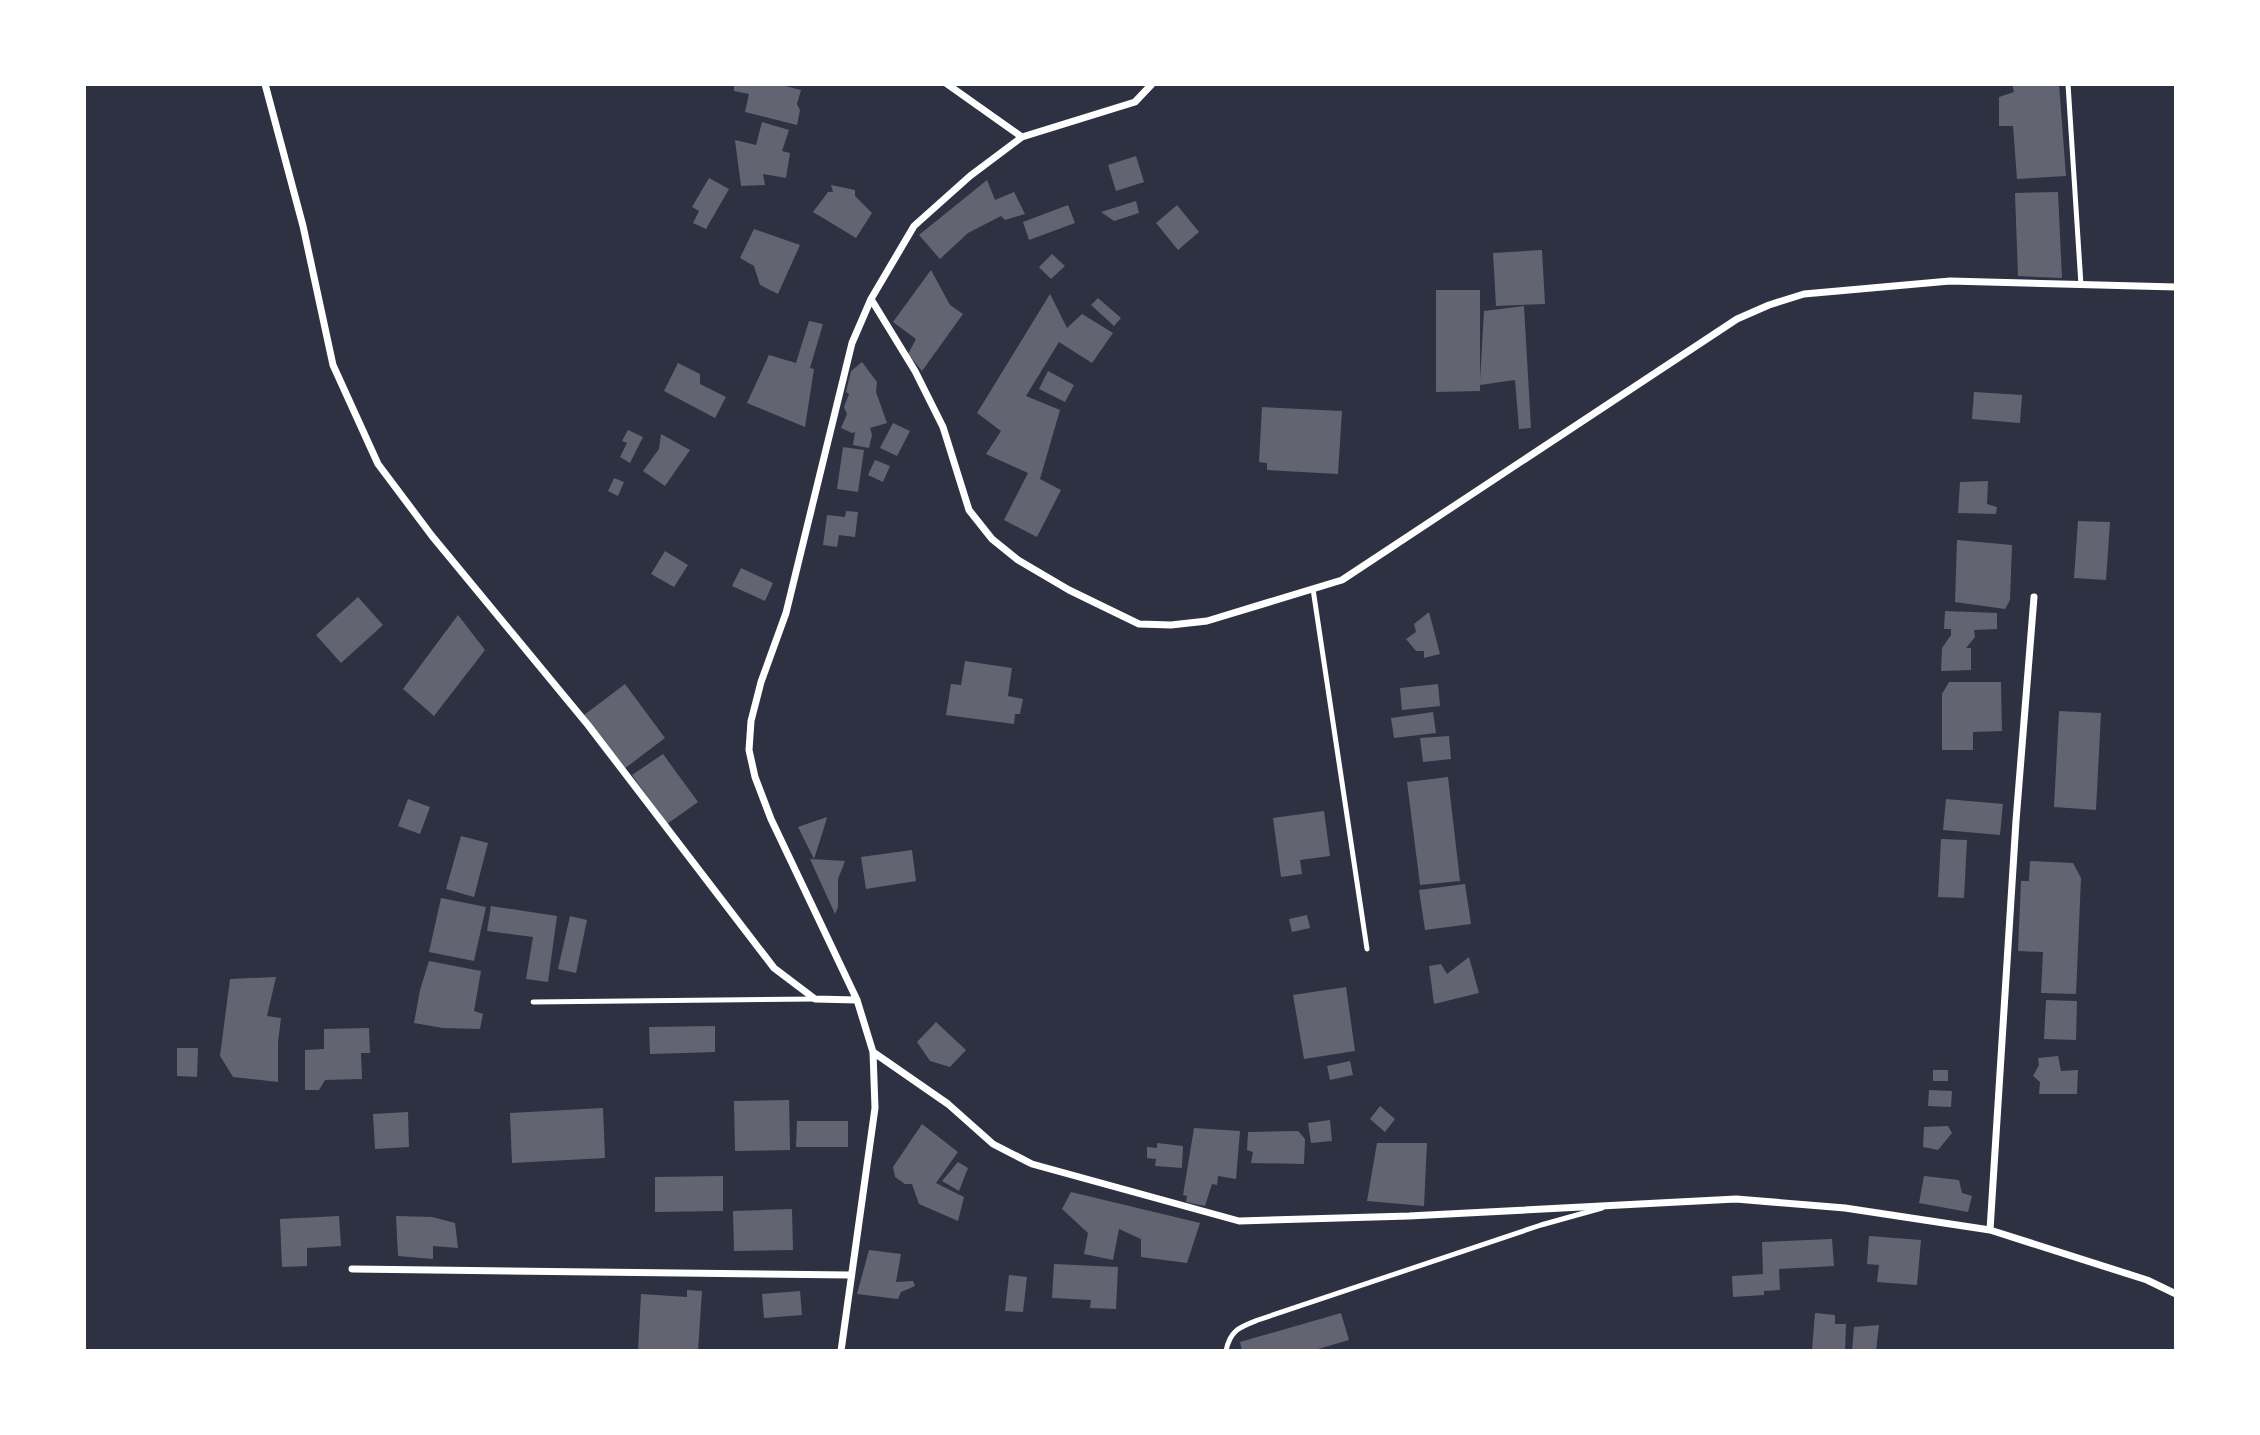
<svg xmlns="http://www.w3.org/2000/svg" width="2260" height="1435" font-family="Lora,serif">
<style>
.building{fill:#626471}
.lines{fill:none;stroke-linecap:round;stroke-linejoin:round}
.service{stroke:#fff;stroke-width:5}
.minor{stroke:#fff;stroke-width:7}
</style>
<rect width="100%" height="100%" fill="#2d3142"/>
<path class="building" d="M734 84H777L801 90 797 104 800 110 797 125 745 112 749 94 734 91Z
M2012 84H2059L2066 176 2017 179 2013 126H1999V97L2014 92Z
M762 122 789 130 782 151 790 153 786 178 763 174 765 185 741 186 735 140 756 145Z
M1136 156 1144 182 1116 191 1108 165Z
M709 178 729 189 706 229 693 223 699 211 692 207Z
M987 180 995 200 1014 192 1025 214 1005 220 1001 216 968 233 940 259 919 235Z
M831 185 855 190V196L872 213 856 238 813 212 828 192H833Z
M2058 192 2062 278 2018 276 2015 193Z
M1136 201 1139 213 1114 221 1101 212Z
M1068 205 1075 223 1029 240 1023 222Z
M1177 205 1199 232 1178 250 1156 223Z
M754 229 800 245 778 294 760 285 754 266 740 258Z
M1542 250 1545 304 1496 306 1493 253Z
M1052 254 1065 266 1051 279 1039 267Z
M931 270 950 305 963 314 922 371 908 354 916 339 893 322Z
M1436 290H1480V381L1484 311 1524 306 1531 428 1519 429 1515 380 1480 385V391L1436 392Z
M1050 294 1067 328 1082 314 1113 333 1092 363 1059 342 1026 396 1060 410 1040 479 1061 490 1037 537 1004 520 1028 473 986 454 1001 431 977 413Z
M1098 298 1121 318 1114 326 1091 305Z
M809 321 823 324 810 368 814 369 805 427 747 403 769 355 796 363Z
M862 362 877 382 876 392 887 423 870 428 872 435 869 448 853 445 855 432 852 433 841 428 847 414 844 407 849 394 846 392 851 371Z
M678 363 700 374V384L726 397 715 418 664 391Z
M1048 371 1074 385 1065 402 1039 389Z
M1974 392 2022 395 2020 423 1972 419Z
M1262 407 1342 411 1338 474 1267 470V463L1259 462Z
M893 423 910 431 897 456 880 448Z
M628 430 643 437 630 463 620 457 627 443 622 441Z
M661 434 690 450 665 486 643 471 659 449Z
M843 447 864 450 858 492 837 489Z
M875 460 890 466 883 482 868 475Z
M614 478 624 482 618 496 608 491Z
M1988 481 1987 504 1997 507 1996 514 1958 513 1960 482Z
M846 511 858 512 855 537 839 535 837 547 823 545 827 515 845 517Z
M2078 521 2110 522 2106 580 2074 578Z
M1957 540 2012 545 2010 600 2005 609 1955 602Z
M665 551 688 565 674 587 651 574Z
M741 568 773 583 765 601 732 586Z
M358 597 383 625 341 663 316 635Z
M1945 611 1997 613V629L1974 630 1975 637 1966 648H1971V670L1941 671 1942 648 1951 635V629H1944Z
M1429 612 1440 654 1424 658V651H1416L1406 639 1416 632 1414 624Z
M458 615 485 650 434 716 403 689Z
M965 661 1012 668 1008 696 1023 699 1020 714H1015L1014 724 946 715 951 684 961 685Z
M1949 682H2001L2002 731 1973 732V750H1942V694Z
M625 684 665 738 624 769 584 715Z
M1438 684 1440 706 1402 710 1400 688Z
M2059 711 2101 713 2096 810 2054 807Z
M1433 712 1436 733 1394 738 1391 718Z
M1449 736 1451 759 1423 762 1420 738Z
M663 754 698 802 667 824 632 775Z
M1448 777 1460 881 1420 885 1407 782Z
M408 799 430 807 420 834 398 826Z
M1946 799 2003 804 2000 835 1943 830Z
M1324 811 1330 856 1300 860 1302 874 1281 877 1273 818Z
M827 817 823 831 814 859 798 827Z
M461 836 488 843 474 897 446 889Z
M1941 839 1967 840 1964 898 1938 897Z
M912 850 916 881 866 889 861 857Z
M810 859 845 861 838 879V907L835 914Z
M2030 861 2073 863 2081 878 2076 994 2041 993 2043 952 2018 951 2021 881H2029Z
M1465 884 1471 924 1425 930 1419 890Z
M441 898 486 907 474 961 429 952Z
M491 906 557 916 548 982 526 979 533 937 487 931Z
M1307 915 1310 928 1292 932 1289 919Z
M570 916 587 920 576 973 558 969Z
M1469 957 1479 993 1434 1004 1429 966 1441 964 1447 974Z
M429 961 481 971 474 1011 483 1014 480 1029 443 1028 414 1023 420 990Z
M276 977 267 1016 281 1018 278 1042V1082L233 1077 220 1056 230 979Z
M1346 987 1355 1051 1304 1059 1293 995Z
M2046 1000 2077 1001 2076 1040 2044 1039Z
M936 1022 966 1050 950 1067 930 1061 917 1042Z
M715 1026V1052L650 1054 649 1027Z
M369 1028 370 1053H361L362 1079 325 1080 319 1090H305V1050L324 1049V1029Z
M177 1048H198L197 1077 177 1076Z
M2058 1056 2061 1071 2078 1070 2077 1094H2039L2040 1082 2033 1076 2039 1065 2038 1058Z
M1350 1061 1353 1075 1330 1080 1327 1066Z
M1933 1070H1948V1081H1933Z
M1929 1090 1952 1091 1951 1107 1928 1106Z
M789 1100 790 1150 735 1151 734 1101Z
M1380 1106 1395 1119 1385 1132 1370 1119Z
M603 1108 605 1158 512 1163 510 1113Z
M408 1112 409 1147 375 1149 373 1114Z
M1330 1120 1332 1141 1311 1143 1308 1123Z
M797 1121H848V1147H796Z
M922 1124 958 1152 936 1183 964 1197 958 1221 919 1204 912 1184H905L895 1177 893 1167Z
M1948 1126 1952 1133 1938 1150 1923 1147 1924 1127Z
M1194 1128 1240 1131 1236 1179 1218 1176 1217 1185 1212 1184 1205 1206 1186 1202 1187 1196 1183 1195Z
M1298 1131 1305 1139 1304 1164 1251 1163 1253 1152 1247 1150 1248 1132Z
M1157 1143 1183 1146 1182 1168 1155 1166 1156 1159 1147 1158V1147L1157 1148Z
M1377 1143H1427L1424 1206 1367 1201Z
M958 1162 968 1168 959 1191 942 1181Z
M723 1176V1211L655 1212V1177Z
M1924 1176 1959 1180 1962 1193 1972 1196 1968 1212 1919 1203Z
M1071 1192 1200 1223 1187 1263 1141 1257V1239L1119 1229 1113 1260 1084 1254 1088 1233 1062 1209Z
M792 1209 793 1250 734 1251 733 1211Z
M339 1216 341 1246 307 1248V1266L282 1267 280 1219Z
M396 1216 432 1217 455 1223 458 1248 433 1246V1259L398 1256Z
M1869 1236 1921 1240 1917 1285 1877 1282 1879 1265 1867 1264Z
M1832 1239 1834 1266 1779 1269 1780 1290 1764 1291V1295L1733 1297 1732 1276 1763 1274 1762 1242Z
M869 1250 901 1254 896 1282 913 1281 915 1286 901 1292 898 1299 857 1294Z
M1054 1264 1118 1267 1116 1309 1090 1308 1091 1300 1052 1298Z
M1009 1275 1027 1277 1023 1312 1005 1311Z
M687 1290 702 1291 698 1351H638L641 1294 687 1297Z
M800 1291 802 1315 764 1318 762 1294Z
M1341 1313 1349 1340 1318 1349 1319 1351H1242L1240 1342Z
M1815 1313 1835 1315V1324H1846L1845 1351 1812 1350Z
M1879 1325 1876 1351H1852L1854 1327Z"/>
<g class="lines">
<path class="service" d="M2068 84 2081 285
M1313 589 1367 949
M533 1002 815 999
M1226 1351C1230 1330 1240 1327 1258 1320L1541 1225 1602 1208"/>
<path class="minor" d="M265 84 303 226 333 365 378 464 432 536 588 725 774 968 815 999 857 1000
M947 84 1022 137
M871 299 915 371 943 427 969 510 992 539 1018 560 1069 590 1139 624 1171 625 1207 621 1342 580 1737 319 1769 305 1804 294 1950 281 2176 287
M873 1052 948 1104 993 1144 1032 1164 1239 1221 1409 1216 1736 1199 1845 1208 1990 1230 2147 1280 2176 1294
M1990 1230 2016 821 2034 597
M352 1269 850 1275
M841 1351 875 1108 873 1052 857 1000 771 819 755 777 749 750 751 721 761 682 786 613 852 343 871 299 914 226 970 176 1022 137 1135 102 1152 84"/>
</g>
<rect width="2260" height="1435" fill="none" stroke="#ffffff" stroke-width="172"/>
</svg>
